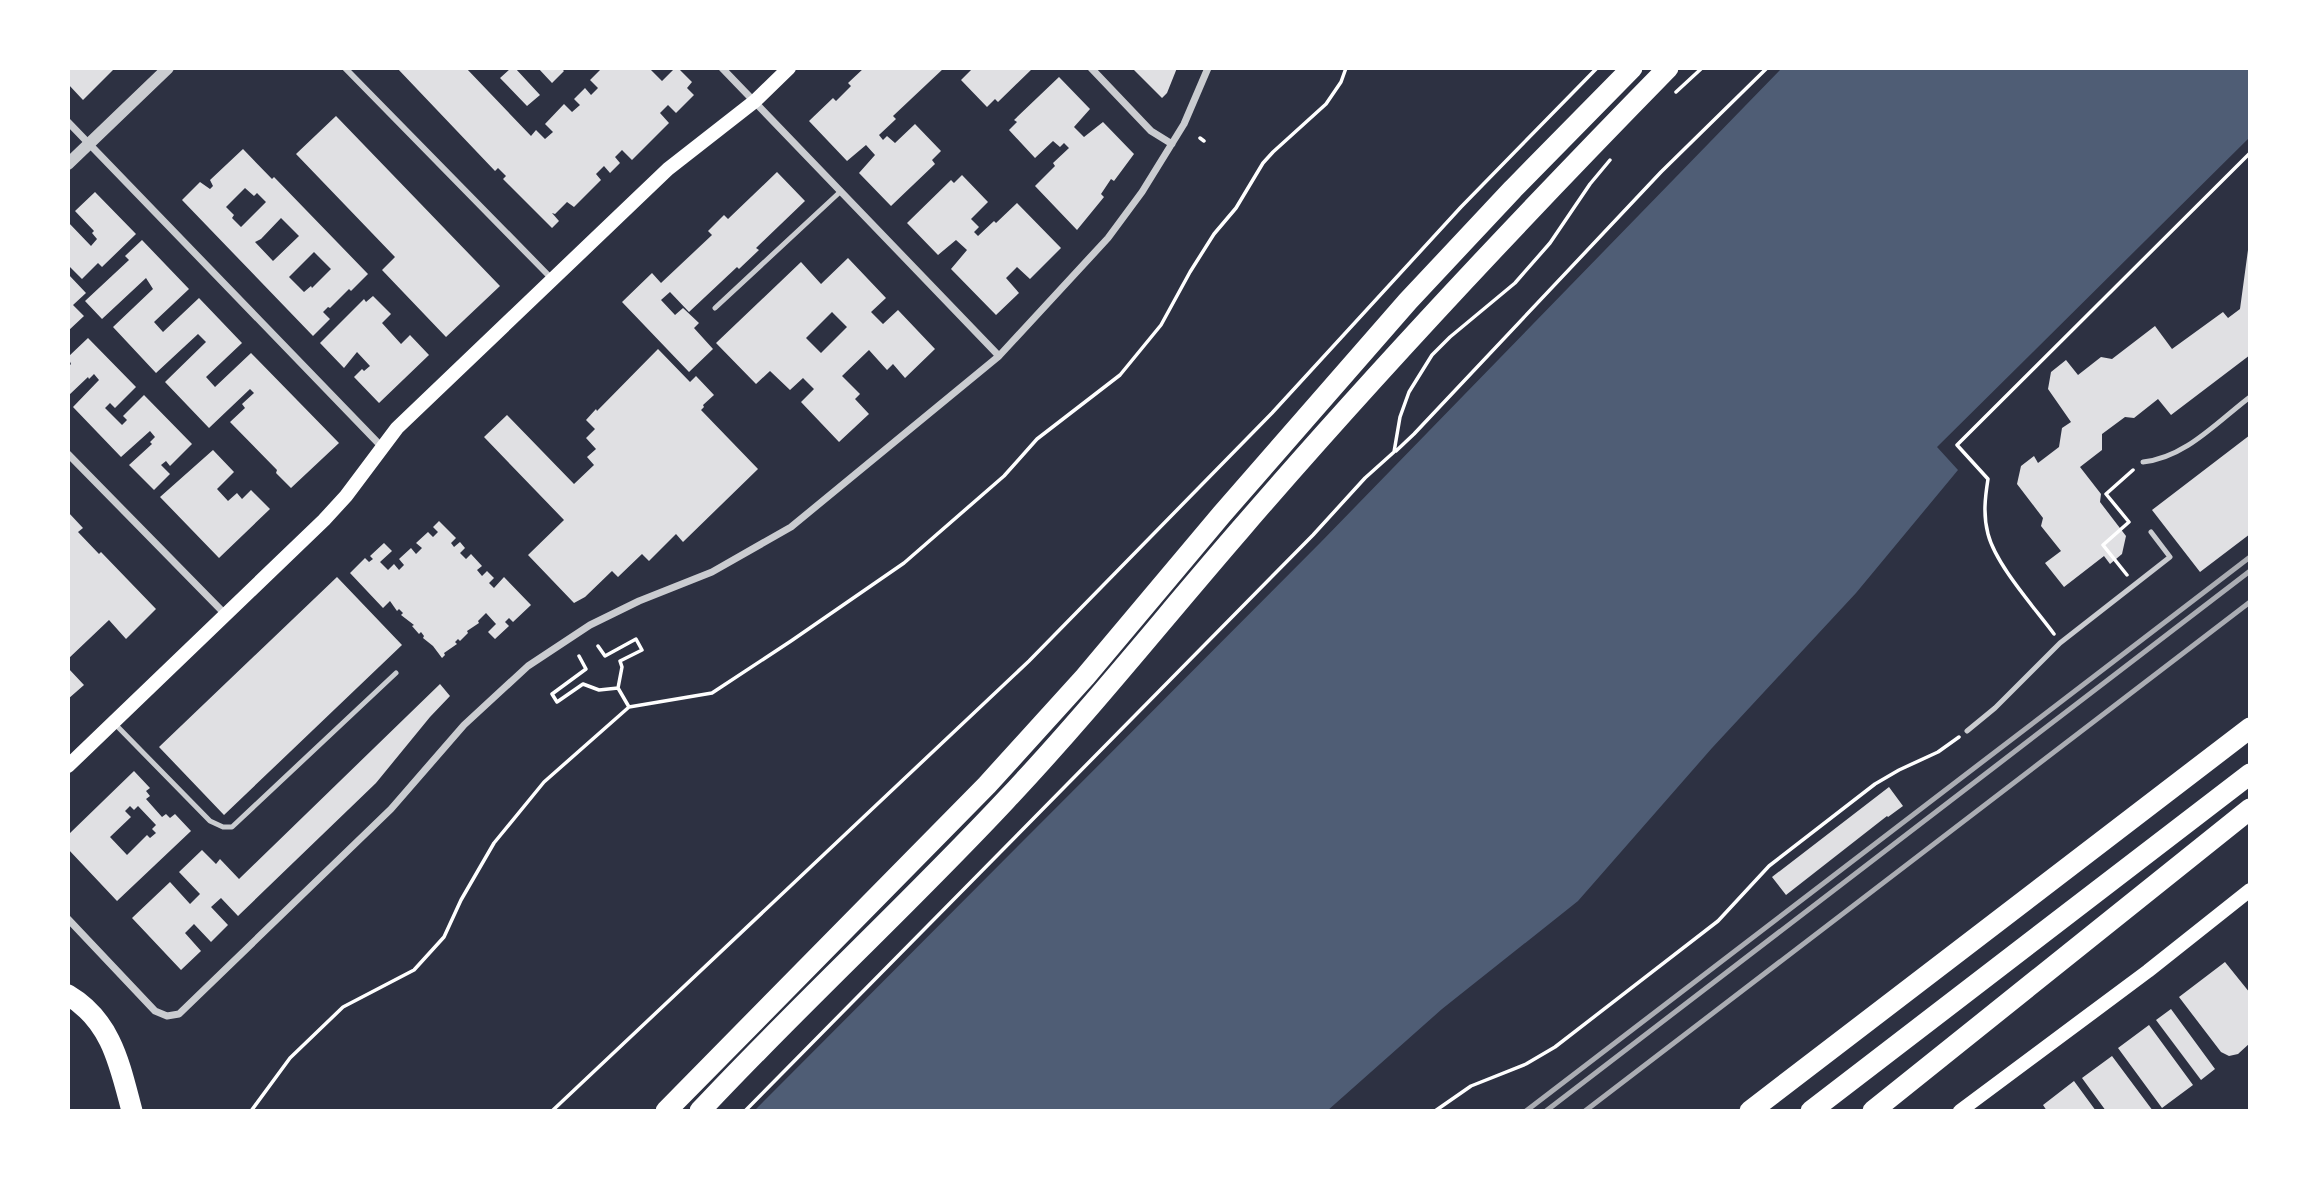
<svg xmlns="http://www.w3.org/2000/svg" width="2318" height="1179" font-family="Poppins,sans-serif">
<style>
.water{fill:#4f5d75}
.building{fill:#e0e0e3;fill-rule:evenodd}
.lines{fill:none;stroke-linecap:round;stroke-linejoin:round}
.path{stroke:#fff;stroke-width:3.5}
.service{stroke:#caccd0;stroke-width:5}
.pedestrian{stroke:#caccd0;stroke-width:6}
.minor{stroke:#caccd0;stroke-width:7}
.tertiary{stroke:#caccd0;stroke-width:12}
.secondary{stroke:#fff;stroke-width:14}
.motorway{stroke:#fff;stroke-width:21}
.rail{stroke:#abadb3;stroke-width:5}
</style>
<rect width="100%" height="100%" fill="#2d3142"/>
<path class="water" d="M1782 68H2250V137L1937 447 1958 470 1856 593 1712 748 1578 901 1442 1009 1327 1111H754L1321 542Z"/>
<path class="building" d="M68 68H115L83 100 68 84Z
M397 68H466L531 136 536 130 545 139 553 132 545 124 564 104 572 112 580 105 574 99 585 88 591 95 598 88 590 80 602 68H649L662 81 675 68H678L692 82 687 88 694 95 676 113 668 105 660 113 669 123 632 160 622 150 615 157 620 163 610 173 604 166 596 174 601 180 574 207 567 202 555 214 552 213 559 221 552 228 503 179 506 176 498 168 495 171Z
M511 68H515L540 95 527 106 500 78Z
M538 68H561L564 71 552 83Z
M864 68H944L893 116 896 119 879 135 883 140 887 136 895 143 915 124 941 151 932 160 935 164 891 206 859 173 875 155 866 145 847 161 809 121 833 98 836 101 851 86 848 83Z
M973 68H1033L998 102 995 99 987 107 961 80Z
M1132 68H1177L1167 93 1162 98Z
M1059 77 1090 109 1074 127 1084 137 1103 122 1134 154 1114 181 1111 179 1101 194 1104 197 1077 230 1035 186 1055 166 1053 163 1069 148 1064 143 1060 147 1053 141 1035 158 1009 130 1017 122 1014 120Z
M336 116 500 286 446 337 382 270 395 257 296 154Z
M243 149 272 179 274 177 368 274 351 291 349 289 330 308 328 307 323 312 330 319 313 336 182 200 200 182 210 189 213 186 210 180ZM245 188 254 196 257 193 266 202 241 227 232 218 234 215 226 207ZM281 218 299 236 273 261 255 242 261 239ZM314 252 331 269 312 288 311 286 304 292 289 277Z
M777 172 805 201 756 248 759 250 739 269 737 267 689 312 670 292 661 300 675 315 683 308 699 323 694 328 713 349 689 372 622 302 652 273 661 283 712 235 708 231 724 215 728 219Z
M962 175 988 202 971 219 979 227 974 232 978 236 994 221 996 223 1017 203 1061 248 1030 279 1017 267 1006 278 1019 293 996 315 951 269 967 250 956 240 938 255 907 223 951 180 954 183Z
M95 192 136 234 102 267 98 263 82 279 68 265V222L91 246 97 239 92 233 94 231 75 211Z
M142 240 189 289 154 322 163 332 199 298 242 343 206 377 215 387 251 353 339 443 291 488 276 473 277 470 230 422 245 408 242 404 254 393 250 389 209 428 165 382 206 342 198 334 156 373 113 327 153 289 146 278 102 319 85 301 129 260 125 256Z
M2248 250H2250V355L2171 415 2158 399 2134 418 2125 417 2102 434V450L2080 467 2101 494 2100 502 2126 536 2122 554 2110 564 2104 556 2064 587 2045 563 2061 551 2041 526 2043 518 2017 484 2021 466 2034 456 2038 463 2059 447 2062 428 2071 422 2048 389 2051 372 2066 360 2078 375 2101 357 2112 359 2155 326 2172 349 2223 312 2228 318 2240 309Z
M848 258 886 298 871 312 883 324 898 310 935 349 905 378 893 364 887 370 869 350 842 376 860 394 855 399 869 414 839 442 801 402 814 389 803 378 790 390 770 371 756 384 716 343 801 262 821 284ZM832 312 847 327 821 353 806 338Z
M68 274 86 293 73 305 84 316 68 331Z
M373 296 391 314 382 323 401 344 410 335 429 355 379 403 354 377 362 369 364 371 370 366 357 352 344 368 320 343 364 299 366 302Z
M88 338 136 387 115 408 110 403 105 408 122 425 127 420 123 416 144 395 192 444 170 466 166 461 161 465 170 474 154 490 129 465 152 444 150 442 155 437 150 431 121 457 73 407 99 380 94 374 89 379 88 377 68 396V367L71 364 68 357Z
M658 349 690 382 696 376 714 395 703 405 704 407 701 410 758 469 683 542 676 534 649 561 642 554 618 577 612 571 585 597 574 603 528 555 564 520 484 437 507 415 574 484 594 465 587 457 596 449 586 438 595 429 586 420 596 409 597 411Z
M2250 435V534L2200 572 2152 510Z
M213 450 234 472 217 489 228 501 237 493 242 499 251 490 270 509 219 558 160 497Z
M68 512 83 528 78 532 99 554 101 552 156 609 126 639 109 620 68 659Z
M439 521 456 538 451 543 454 547 460 542 465 548 460 553 466 559 471 554 482 566 477 570 482 576 487 571 494 578 489 583 494 588 504 577 531 605 513 622 509 618 505 622 509 626 495 639 488 632 496 624 486 613 478 621 479 623 467 631 468 633 460 641 458 639 455 642 457 644 444 653 445 655 442 658 433 646 423 638 424 636 421 632 419 634 412 626 414 625 401 615 403 613 399 609 397 611 390 601 383 608 350 573 365 558 369 562 373 559 370 556 384 543 392 551 380 562 388 570 394 564 399 570 404 565 399 559 411 548 416 554 422 548 416 543 428 532 433 537 438 532 433 527Z
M337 577 402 645 224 815 159 747Z
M68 668 84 685 68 699Z
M440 684 450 696 430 717 376 783 238 916 221 898 211 907 228 925 211 942 194 924 185 933 201 951 181 970 132 918 170 882 190 904 200 894 179 872 202 850 216 864 220 859 239 879Z
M134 771 150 788 146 791 150 796 146 799 162 817 166 814 170 818 175 814 191 831 117 901 68 849V835ZM130 806 134 810 138 806 156 825 152 829 156 833 150 838 147 835 127 855 110 837 131 817 125 811Z
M1889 787 1903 806 1888 817 1887 816 1786 895 1772 877Z
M2225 962 2250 993V1043L2238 1054 2229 1056 2221 1052 2179 997Z
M2171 1009 2215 1069 2201 1080 2156 1020Z
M2149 1025 2193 1085 2162 1108 2118 1048Z
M2112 1056 2153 1111H2106L2082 1078Z
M2074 1081 2096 1111H2047L2043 1105Z"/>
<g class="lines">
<path class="path" d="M1676 92 1702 68
M1200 138 1204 141
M1396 451 1414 434 1661 172 1767 68
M2127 575 2103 545 2129 522 2106 494 2133 470
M2054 634C2034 607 1996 565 1988 534 1983 515 1985 498 1988 479L1957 445 2250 153
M598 646 605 656 636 639 642 650 620 661 622 667 618 688
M579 656 586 669 552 694 557 702 583 684 599 690 618 688 629 707
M251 1111 290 1058 343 1007 414 970 444 937 461 900 494 843 544 782 629 707 712 693 791 641 904 563 1004 476 1037 439 1120 375 1161 325 1190 272 1214 234 1236 208 1263 163 1273 152 1326 104 1341 82 1346 68
M552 1111 1029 661 1272 413 1461 207 1597 68
M745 1111 1313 535 1365 478 1394 452 1400 417 1409 392 1432 355 1450 337 1515 283 1550 243 1590 184 1610 160
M1435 1111 1471 1086 1526 1064 1555 1047 1718 921 1769 866 1875 784 1899 770 1938 752 1959 737"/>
<path class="service" d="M715 308 841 191
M2143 462C2185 458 2217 422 2250 397
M114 723 210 821 223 827H232L396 673
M1967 731 1995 708 2060 643 2170 557 2151 532"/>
<path class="pedestrian" d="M345 68 552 279"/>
<path class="minor" d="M722 68 999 356
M1091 68 1151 131 1172 144
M68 122 381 446
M68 454 225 614
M68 919 155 1011 167 1016 179 1014 391 809 464 725 528 666 590 625 639 601 712 572 791 527 999 356 1108 238 1142 192 1184 124 1208 68"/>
<path class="tertiary" d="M68 164 168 68"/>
<path class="secondary" d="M68 766 324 520 346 496 397 428 668 169 755 101 789 68
M1960 1111 2148 971 2250 890"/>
<path class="motorway" d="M68 995C112 1021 120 1066 132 1111
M666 1111 987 785 1085 677 1222 514 1408 301 1513 189 1632 68
M700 1111C799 1005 907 906 1006 800 1088 713 1162 620 1240 530 1377 371 1521 218 1668 68
M1750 1111 2250 728
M1811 1111 2250 774
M1873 1111 2250 809"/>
<path class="rail" d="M1526 1111 2250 557
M1546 1111 2250 571
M1585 1111 2250 602"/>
</g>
<rect width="2318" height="1179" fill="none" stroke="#ffffff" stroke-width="140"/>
</svg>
